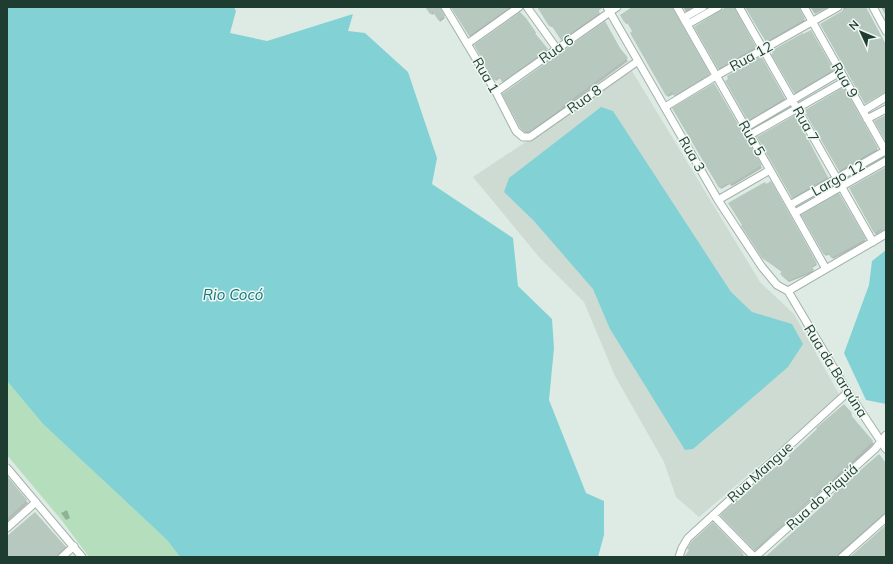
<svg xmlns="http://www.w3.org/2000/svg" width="893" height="564" font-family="Mulish,sans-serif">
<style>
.built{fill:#cddbd3}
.green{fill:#b5debc}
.water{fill:#82d2d5}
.shadow{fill:#0003}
.building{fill:#b7c9bf}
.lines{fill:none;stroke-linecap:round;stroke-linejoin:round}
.minor-casing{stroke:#a1b3ab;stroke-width:9}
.minor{stroke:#fff;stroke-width:7}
.labels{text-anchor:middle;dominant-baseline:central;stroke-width:3;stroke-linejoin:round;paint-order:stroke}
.street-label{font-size:14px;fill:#1f3c31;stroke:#eff8f2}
.water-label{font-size:15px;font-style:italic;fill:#15767c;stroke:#eff8f2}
</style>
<rect width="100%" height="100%" fill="#deebe4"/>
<path class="built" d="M632 71 760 282 794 314 840 396 699 517 676 497 664 462 615 376 584 302 539 257 473 177Z"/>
<path class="green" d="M7 381 43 424 167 540 180 557H89L63 522 7 455Z"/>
<path class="water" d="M7 7H234L236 11 230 33 267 41 353 14 348 31 365 33 408 72 437 158 432 184 513 238 518 286 552 319 554 348 549 400 586 493 604 501V535L598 557H180L167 540 43 424 7 381Z
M601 107 613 111 731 292 752 312 792 324 803 344 788 367 693 449 685 450 610 329 593 289 534 221 504 192 509 178Z
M886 250V404L866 400 844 353 869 285 872 261Z"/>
<path class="shadow" d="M427 7H441V12L445 18 440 22 435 13 432 15Z
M451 7H514L471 38Z
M539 7H598L600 16 563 41 553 26 551 27 549 25Z
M634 7H673V12L710 76 676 97 674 94 668 97 631 33 634 32 628 23 626 24 622 16Z
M683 7H697L687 13Z
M728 7H735L736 13 756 50 720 71 695 27Z
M746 7H801L799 10 805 21 768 43Z
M810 7H829L815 14Z
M844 7H865L886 45V91L842 12Z
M881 7H886V16Z
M535 31 536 33 534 34 548 52 504 83 500 78 496 81 475 46Z
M811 31 834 73 796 95 773 55Z
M619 49 628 61 530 133V132L527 134 522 130 504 94Z
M761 58 786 101 750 122 726 81Z
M714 84 762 168 734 185 731 186 730 184 721 189 674 109Z
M843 89 878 151 841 173 807 115Z
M795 117 829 180 794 200 758 137Z
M886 168V231L884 232 883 230 876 235 850 188Z
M770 183 817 265 812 268 814 272 789 282 782 276V272L764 259 743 228 766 185Z
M839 195 866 242 833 259 830 254 826 256 803 215Z
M851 413 852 415 851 416 874 444 828 487H825L815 497 816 498 812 501 811 500 755 551 723 517 738 502 781 467 818 430Z
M886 464V516L839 557H766Z
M7 478 28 503 7 522Z
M67 510 70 518 66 520 61 513Z
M713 523 743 554 744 556 742 557H687L690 551Z
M7 539 65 546 67 549 59 557H7Z"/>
<path class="building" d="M425 7H440L445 16 438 20 433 12 430 14Z
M451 7H510L469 36Z
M537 7H602V8L598 11 600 13 561 40 551 25 549 26Z
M632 7H672L710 74 674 96 672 92 666 96 630 33 632 31 626 21 624 22 620 15Z
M726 7H734L756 47 718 69 694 27Z
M745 7H799L805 19 766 42Z
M849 7H866L886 45V92L865 104 820 24Z
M520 12 526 18 535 31 534 32 548 49 502 82 499 77 494 80 474 45Z
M605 21 620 48 628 58 565 104 562 107V108L529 132 528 131 525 132 520 128 502 94Z
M811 30 834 70 794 93 771 54H773L771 51 803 33V34Z
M761 56 785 98 748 121 725 81 728 79 727 76Z
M714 83 762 165 733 183 729 184 728 183 719 188 672 108Z
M844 87 878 148 839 171 806 114H807L805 110Z
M795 115 828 177 792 198 757 137Z
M886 115V142L874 121Z
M886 167V229L882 231 881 229 874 233 849 188Z
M771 181 817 263 812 266 814 270 788 281 780 274 782 271 762 258 741 226 742 225 728 203 765 182 766 184Z
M839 193 866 239 831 258 828 253 824 255 801 215Z
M844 404 852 413 850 414 873 441 827 485 824 486 815 494 816 495 811 500 810 499 754 550 720 515 737 500 738 501 770 470 771 471 779 464 781 466 785 462 790 458 788 456 817 429 816 428Z
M879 454 886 463V513L883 514 839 553 837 557H765L830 499 834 494H833Z
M7 476 27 500 7 519Z
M35 512 66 547 59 553 57 557H7V536Z
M713 522 743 553 739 557H684L689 550 687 549 692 541Z
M886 525V557H850Z"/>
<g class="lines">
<g class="minor-casing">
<path id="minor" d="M445 7 496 92 516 131 523 137H530L638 61
M527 7 557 49
M607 7 718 200 762 267 777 285 788 291
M677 7 790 205 826 269
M739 7 873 242
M804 7 886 152
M873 7 886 31
M685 21 690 23 718 7
M685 21 687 16 703 7
M467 44 519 7
M496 92 617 7
M665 107 716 76 838 7
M863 111 886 97
M867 119 886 109
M745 128 840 72
M750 135 845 81
M718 200 770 170
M790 205 885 151
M795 213 886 161
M788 291 848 392 886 449
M788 291 886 234
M7 468 82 557
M713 515 754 557
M7 528 36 502
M62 557 74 546
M679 557 682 548 688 538 848 392
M755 557 875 449 886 435
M842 557 886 518"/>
</g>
<use href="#minor" class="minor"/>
</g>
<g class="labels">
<g class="street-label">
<text transform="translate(556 49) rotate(-35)">Rua 6</text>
<text transform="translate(751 56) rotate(-29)">Rua 12</text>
<text transform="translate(486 75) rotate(60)">Rua 1</text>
<text transform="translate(845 80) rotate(60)">Rua 9</text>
<text transform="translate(584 99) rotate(-35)">Rua 8</text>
<text transform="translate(806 124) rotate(61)">Rua 7</text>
<text transform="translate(752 138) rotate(60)">Rua 5</text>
<text transform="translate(692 154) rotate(60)">Rua 3</text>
<text transform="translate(838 178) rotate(-29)">Largo 12</text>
<text transform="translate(836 371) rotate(58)">Rua da Baraúna</text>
<text transform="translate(760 472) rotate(-42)">Rua Mangue</text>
<text transform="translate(822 497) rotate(-42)">Rua do Piquiá</text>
</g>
<g class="water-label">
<text x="233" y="294">Rio Cocó</text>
</g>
</g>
<rect width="893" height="564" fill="none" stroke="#1f3c31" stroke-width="16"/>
<g transform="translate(861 32) rotate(314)" stroke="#eff8f2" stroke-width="3" paint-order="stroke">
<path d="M0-3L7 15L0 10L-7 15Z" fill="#1f3c31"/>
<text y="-6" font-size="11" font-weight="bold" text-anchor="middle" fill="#1f3c31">N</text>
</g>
</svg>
